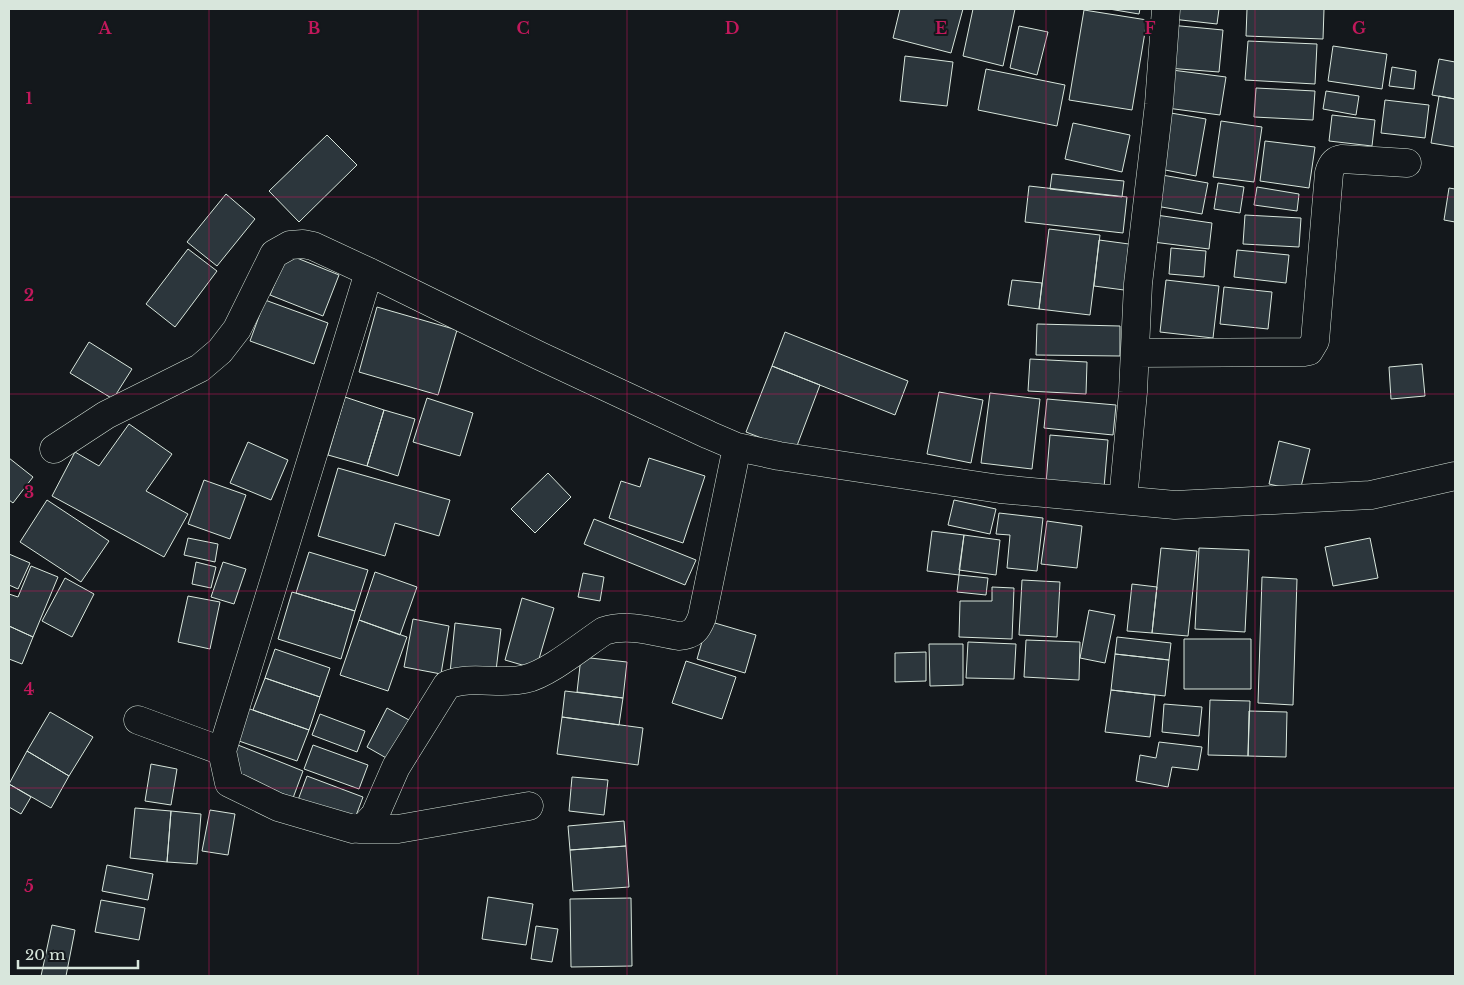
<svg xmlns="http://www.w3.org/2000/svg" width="1464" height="985" font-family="'Libre Baskerville',serif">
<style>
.building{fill:#2c363c;stroke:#d8e6dc}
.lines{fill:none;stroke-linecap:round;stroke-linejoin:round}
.minor-casing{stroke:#d8e6dc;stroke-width:29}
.minor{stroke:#14181c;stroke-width:28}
.grid{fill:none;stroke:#c2185b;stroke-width:1;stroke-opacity:0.55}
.grid-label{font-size:16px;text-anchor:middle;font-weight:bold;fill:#c2185b;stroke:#14181c;stroke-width:4;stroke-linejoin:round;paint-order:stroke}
</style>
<rect width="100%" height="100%" fill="#14181c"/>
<path class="building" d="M900 9H963L951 53 893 38Z
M973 9H1015L1003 66 963 56Z
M1109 9H1140L1139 14Z
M1173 9H1219L1217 24 1172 19Z
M1247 9H1324L1323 39 1246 36Z
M1084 10 1147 20 1132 110 1069 100Z
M1170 25 1223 30 1219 72 1167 68Z
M1019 26 1048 32 1037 75 1010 68Z
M1248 41 1317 44 1315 84 1245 80Z
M1333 46 1387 54 1382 89 1328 81Z
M905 56 953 62 947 106 900 101Z
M1439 59 1455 62V99L1432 95Z
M1392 67 1416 71 1414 89 1389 86Z
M986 69 1065 85 1057 126 978 110Z
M1172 70 1226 77 1220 115 1167 108Z
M1256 88 1315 91 1313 120 1254 117Z
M1326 91 1359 96 1356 115 1323 109Z
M1439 96 1455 99V147L1431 143Z
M1385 100 1429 105 1425 138 1381 133Z
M1165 112 1206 119 1196 176 1155 168Z
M1332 115 1375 120 1372 146 1329 141Z
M1221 121 1262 127 1254 182 1213 177Z
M1073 123 1130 135 1122 172 1065 159Z
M327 135 357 165 299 222 269 191Z
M1265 141 1315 147 1309 188 1260 181Z
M1052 174 1124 181 1122 197 1050 189Z
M1162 175 1208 183 1202 214 1156 206Z
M1218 183 1244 187 1240 213 1214 209Z
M1029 186 1127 197 1123 233 1025 222Z
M1257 187 1299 194 1297 211 1254 205Z
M1449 188 1455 189V222L1444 220Z
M226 194 255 219 217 266 187 242Z
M1156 215 1212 223 1209 249 1153 242Z
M1245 215 1301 218 1299 247 1243 244Z
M1049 229 1100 235 1090 315 1039 309Z
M1099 240 1129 244 1124 290 1094 286Z
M1171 248 1206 251 1204 277 1169 274Z
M188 249 217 271 175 327 146 304Z
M1237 250 1289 255 1286 283 1234 277Z
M287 254 339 275 323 316 270 295Z
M1012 280 1042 283 1039 309 1008 305Z
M1166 280 1219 286 1213 338 1160 332Z
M1224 287 1272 292 1268 329 1220 324Z
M265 300 328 323 314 364 250 341Z
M377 307 457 330 438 395 359 372Z
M1037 324 1120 326V356L1036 355Z
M785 332 908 381 895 415 772 366Z
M89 342 132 369 113 399 70 373Z
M1030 359 1087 362 1086 394 1028 391Z
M1422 364 1425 396 1391 399 1389 367Z
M772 366 820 385 795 451 746 432Z
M939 392 983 400 971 463 927 454Z
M990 393 1040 399 1032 469 981 463Z
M345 397 384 410 367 466 328 455Z
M427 398 473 413 460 456 413 442Z
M1047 399 1116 405 1113 435 1044 428Z
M384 410 415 419 398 476 367 466Z
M129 424 172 454 146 491 188 514 164 557 52 496 75 452 99 466Z
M1050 435 1108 440 1104 488 1046 483Z
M1279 441 1310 449 1300 491 1269 484Z
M248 442 288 460 271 500 230 483Z
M9 458 33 477 13 503 9 500Z
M649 458 705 476 683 543 609 518 621 481 640 487Z
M338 468 450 500 439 536 395 523 385 556 318 536Z
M548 473 571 497 535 533 511 509Z
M204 480 246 495 230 539 188 524Z
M47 500 109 541 81 582 20 542Z
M954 500 996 509 990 534 948 525Z
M999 513 1043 518 1037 571 1007 568 1010 535 996 534Z
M594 519 696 560 685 585 584 544Z
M1047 521 1082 526 1077 568 1041 564Z
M932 531 964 535 959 575 927 571Z
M964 535 1000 540 996 575 959 570Z
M188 538 218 544 215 562 184 555Z
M1370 538 1378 578 1333 586 1325 547Z
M1161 548 1197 551 1188 636 1152 633Z
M1199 548 1249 550 1245 632 1195 629Z
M309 552 368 570 355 611 296 593Z
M9 554 30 563 18 589 9 585Z
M196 562 216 567 211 588 192 584Z
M223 562 246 569 234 604 211 597Z
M31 566 58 577 33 637 9 626V594L18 597Z
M375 572 417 587 400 635 359 620Z
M583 573 604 577 600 601 578 597Z
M959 575 988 578 986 595 957 592Z
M1262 577 1297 579 1293 705 1258 703Z
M65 578 94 594 72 637 42 621Z
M1022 580 1060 582 1057 637 1019 635Z
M1132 584 1157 587 1152 633 1127 631Z
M992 587 1014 588 1012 639 959 637 960 601H992Z
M292 592 355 611 341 659 278 639Z
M188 596 220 602 210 649 178 642Z
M522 598 554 608 536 669 505 660Z
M1089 610 1115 615 1105 663 1080 658Z
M413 619 449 626 441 674 404 667Z
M359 620 407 637 388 691 340 675Z
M708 621 756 635 745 673 697 659Z
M455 623 501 629 495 679 450 673Z
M9 626 33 637 22 664 9 659Z
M1117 637 1171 643 1169 660 1115 654Z
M1184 639H1251V689H1184Z
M1026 640 1080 642 1079 680 1024 677Z
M968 642 1016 644 1014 679 966 678Z
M929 644H963V685L930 686Z
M275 649 330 668 320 697 265 678Z
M926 652V681L895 682V653Z
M1115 654 1169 660 1165 696 1111 690Z
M581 657 627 662 623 698 577 692Z
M686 661 736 677 722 719 672 703Z
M265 678 320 697 309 730 253 710Z
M1111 690 1155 695 1150 737 1105 732Z
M565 691 623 698 619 725 562 717Z
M1210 700 1250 701 1248 756 1208 755Z
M1164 704 1202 707 1199 736 1162 732Z
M247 708 309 730 297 761 236 740Z
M387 708 409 720 388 759 367 747Z
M1249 711 1287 712 1286 757 1248 756Z
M50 712 93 737 69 776 27 751Z
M320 714 365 731 357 752 312 735Z
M562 717 643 728 638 765 557 754Z
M1159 742 1202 747 1198 770 1172 767 1168 787 1136 781 1140 755 1156 758Z
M238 745 303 771 293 798 228 772Z
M313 745 368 765 359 789 304 769Z
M27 751 69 776 51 808 9 784Z
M151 764 177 769 171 805 145 801Z
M307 776 363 797 354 821 298 800Z
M572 777 608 780 604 815 569 811Z
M9 784 31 797 21 814 9 807Z
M135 808 171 811 167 862 130 858Z
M210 810 235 814 228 855 202 851Z
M171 811 201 814 197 864 167 862Z
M624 821 626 846 570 850 568 826Z
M626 846 629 887 573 891 570 850Z
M107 865 153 874 148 900 102 891Z
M488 897 533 904 526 945 482 939Z
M631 898 632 966 571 967 570 899Z
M101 900 145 908 139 940 95 932Z
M52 925 75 930 66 976H41Z
M536 926 558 929 552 962 531 959Z"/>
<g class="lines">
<g class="minor-casing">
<path id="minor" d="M1135 353 1304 352 1309 351 1315 341 1329 173C1331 166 1334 160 1342 159L1407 163
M54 449 106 415 200 368 220 351 237 329 274 254 290 245 303 244 313 246 369 272 540 356 709 435 737 447 779 456 1000 489 1175 505 1371 495 1455 476
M1123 500 1133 392 1138 284 1159 104 1166 9
M138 720 222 751 369 272
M222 751 229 783 278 807 353 829 365 826 375 815 396 767 447 685C471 675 500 685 525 679 548 674 583 645 604 631 628 623 655 632 679 636 693 635 697 630 702 617L737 447
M359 829H398L529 806"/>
</g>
<use href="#minor" class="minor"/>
</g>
<path class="grid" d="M209 9V976M418 9V976M627 9V976M837 9V976M1046 9V976M1255 9V976M9 197H1455M9 394H1455M9 591H1455M9 788H1455"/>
<g class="grid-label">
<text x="105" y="34">A</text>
<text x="314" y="34">B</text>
<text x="523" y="34">C</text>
<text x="732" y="34">D</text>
<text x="941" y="34">E</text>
<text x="1150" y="34">F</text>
<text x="1359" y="34">G</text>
<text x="29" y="104">1</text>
<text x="29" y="301">2</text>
<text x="29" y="498">3</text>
<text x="29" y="695">4</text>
<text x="29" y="892">5</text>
</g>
<rect width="1464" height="985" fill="none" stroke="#d8e6dc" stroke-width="20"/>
<path d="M18 960v8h120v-8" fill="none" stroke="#d8e6dc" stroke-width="2.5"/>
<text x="25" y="960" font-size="15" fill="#d8e6dc" stroke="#14181c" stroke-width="4" paint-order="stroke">20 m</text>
</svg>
